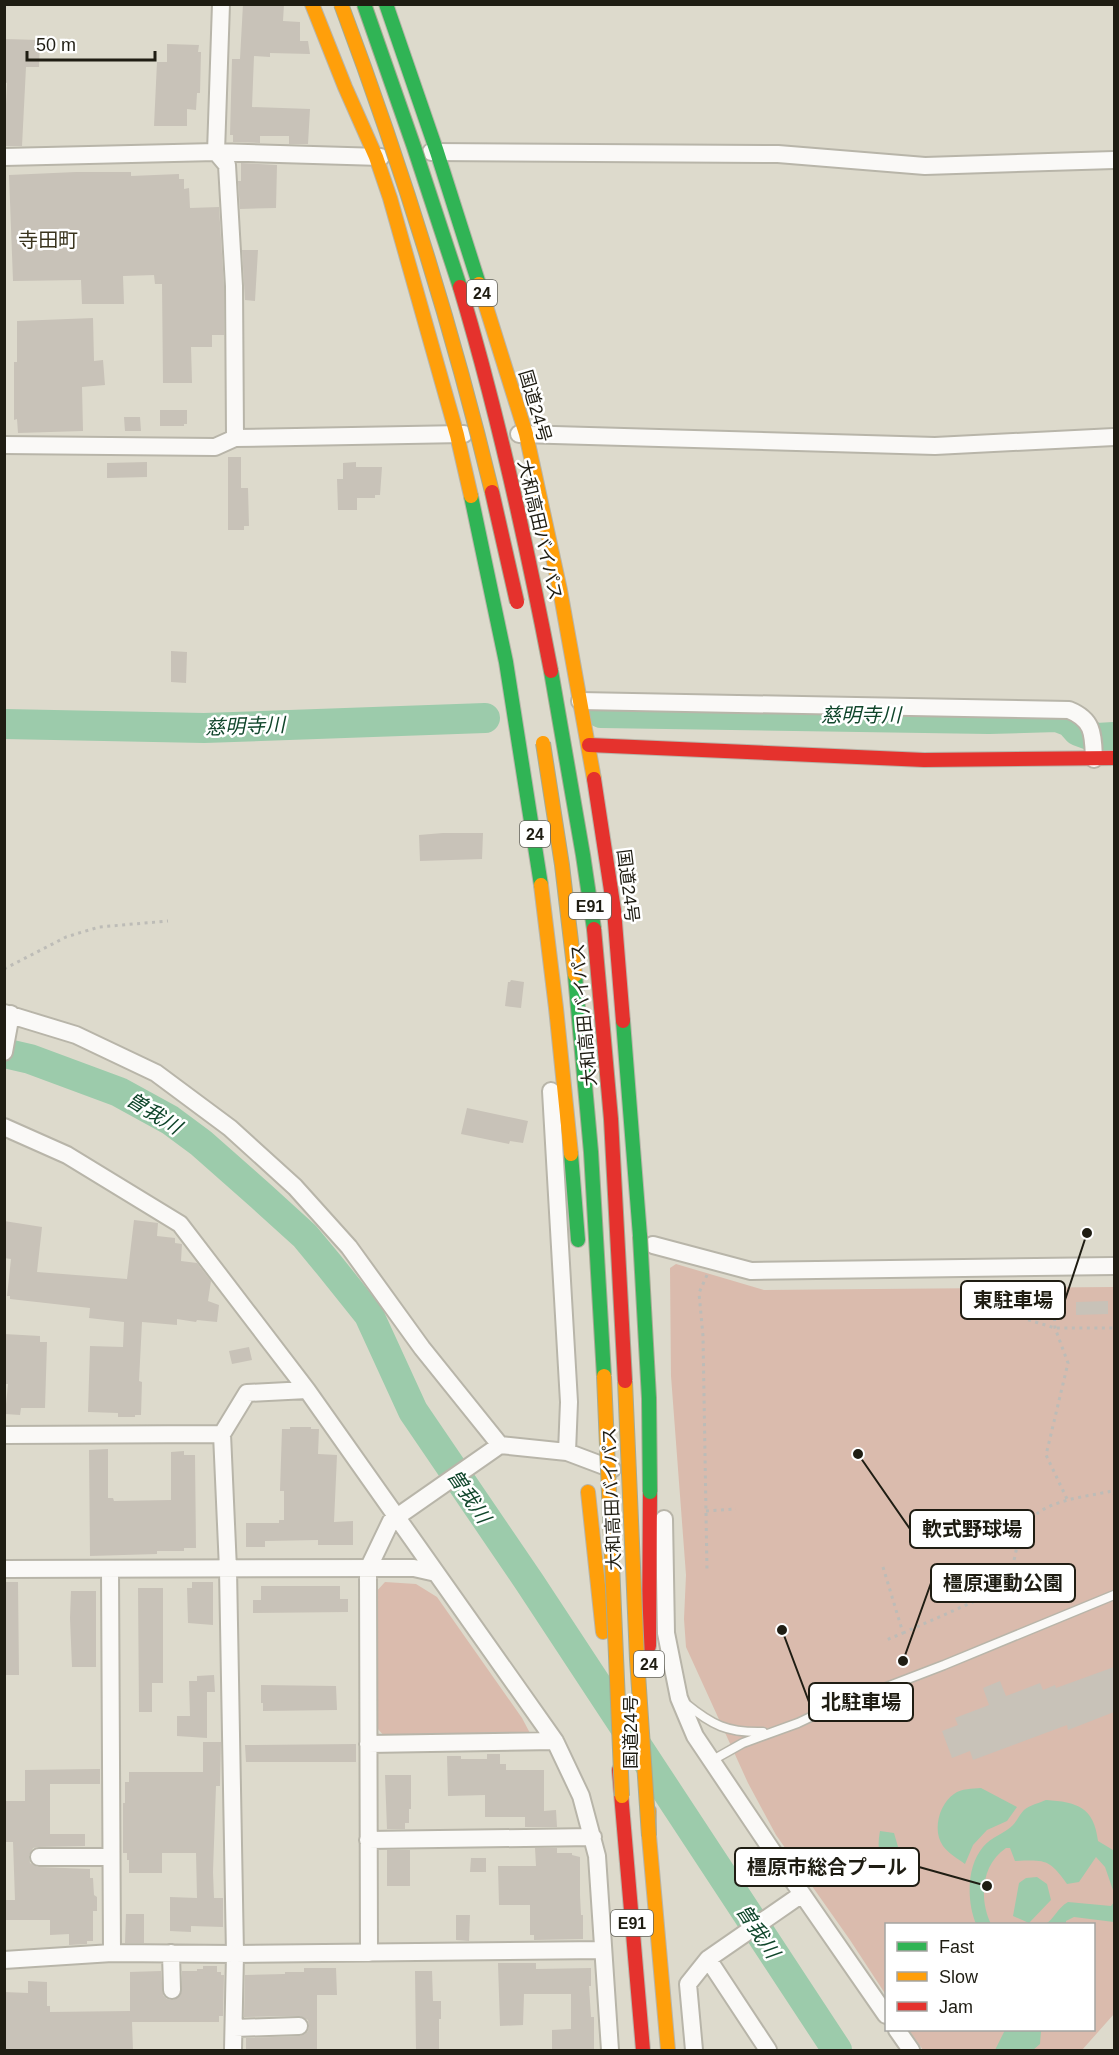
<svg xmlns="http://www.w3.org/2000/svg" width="1119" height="2055" font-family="Helvetica,'Noto Sans JP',sans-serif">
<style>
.green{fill:#dabbad}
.water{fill:#9ccbab}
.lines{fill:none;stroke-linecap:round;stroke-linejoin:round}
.river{stroke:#9ccbab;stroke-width:30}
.building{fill:#c8c2b8}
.lane-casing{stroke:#b8b5a9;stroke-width:11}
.street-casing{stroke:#b8b5a9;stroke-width:20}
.fast-casing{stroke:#b8b5a9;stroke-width:16}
.slow-casing{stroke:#b8b5a9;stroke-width:16}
.jam-casing{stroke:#b8b5a9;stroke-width:16}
.path{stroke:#bdbcb7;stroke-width:3;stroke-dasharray:3 4.5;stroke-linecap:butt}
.lane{stroke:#faf9f7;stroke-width:8}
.street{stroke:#faf9f7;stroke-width:16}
.fast{stroke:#30b455;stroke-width:14}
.slow{stroke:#ff9f0a;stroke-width:14}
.jam{stroke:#e5322d;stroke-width:14}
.fast-bridge-casing{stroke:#a6aa93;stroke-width:16;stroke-linecap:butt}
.slow-bridge-casing{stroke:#a6aa93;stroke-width:16;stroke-linecap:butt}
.jam-bridge-casing{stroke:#a6aa93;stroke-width:16;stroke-linecap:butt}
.fast-bridge{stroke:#30b455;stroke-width:14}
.slow-bridge{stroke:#ff9f0a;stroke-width:14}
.jam-bridge{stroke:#e5322d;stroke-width:14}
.labels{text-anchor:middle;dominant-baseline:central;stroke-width:5;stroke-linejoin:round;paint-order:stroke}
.shield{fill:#fff;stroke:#62615a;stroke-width:1.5}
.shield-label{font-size:16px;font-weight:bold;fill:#1f1d13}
.street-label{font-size:18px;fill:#1f1d13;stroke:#fff}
.neighbourhood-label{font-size:20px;fill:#3a341e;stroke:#fff}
.water-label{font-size:20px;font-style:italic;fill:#10462b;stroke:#fff}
.leader{fill:none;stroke:#1f1d13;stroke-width:2}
.callout-dot{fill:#1f1d13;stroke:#fff;stroke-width:2}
.callout{fill:#fff;stroke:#1f1d13;stroke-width:2}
.callout-label{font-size:20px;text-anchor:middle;font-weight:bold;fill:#1f1d13}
</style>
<rect width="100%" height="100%" fill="#dddacc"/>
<path class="green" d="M676 1264 764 1290 1114 1287V2014L1082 2050H923L909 2030H1094V1924H886V1995L850 1940 776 1835 748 1783 686 1647 684 1619 686 1575 671 1376 670 1268Z
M385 1582 416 1584 437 1597 522 1718 532 1737 386 1738 377 1728 375 1593Z"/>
<path class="water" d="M981 1788 1017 1807 1007 1821 987 1830 973 1845 965 1864C958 1859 948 1853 943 1846 932 1831 939 1804 954 1794 962 1788 972 1789 981 1788Z
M1046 1800C1077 1802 1094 1807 1098 1841L1113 1850 1114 1853V1893L1105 1867 1096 1857 1079 1882 1067 1884C1049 1859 1046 1860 1015 1861L1010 1848H1006C981 1865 979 1899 991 1924H976C967 1902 966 1867 983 1847 991 1837 1007 1832 1013 1825 1017 1821 1020 1814 1024 1810 1030 1805 1039 1803 1046 1800Z
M880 1831 894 1833 903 1864 892 1872C878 1861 877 1847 880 1831Z
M1037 1877 1047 1884 1051 1900 1029 1923 1013 1916 1019 1883 1026 1878Z
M1068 1902 1111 1906 1114 1902V1922L1074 1917 1066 1921V1924H1045C1054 1920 1057 1908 1068 1902Z
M1005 2030H1039L1041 2031 1040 2044 1033 2050H995Z"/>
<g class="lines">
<path class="river" d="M601 713 989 719 1057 717 1070 722 1078 731 1097 738 1114 737
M4 724 204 728 485 718
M4 1053 30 1059 119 1092 170 1120 201 1143 261 1196 305 1236 329 1265 369 1315 413 1411 530 1583 837 2050"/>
</g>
<path class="building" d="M243 4H284L283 21 300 22V41H308L310 54 270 53V57L254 56 252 107 310 109 308 144H289V136H260V143L233 142V135H230L232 59H240Z
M4 39 40 40 39 67H26L22 146H4L7 83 4 82Z
M167 44 199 45 198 52H201L200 93H197L196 110 187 109V126H154L157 62H167Z
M241 163 277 165 276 208 240 209 238 181H241Z
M76 172H131V176L179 174V179H184V189L189 188 190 208 219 207 224 286V335H212V347H191L192 383H163L162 284H155L154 275 123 276 124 304H82L81 280 13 281 9 175Z
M242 250H258L255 301 245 300Z
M93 318 94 361 103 360 105 385 82 387 83 431 18 433 17 419 14 420V362H17V321Z
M160 410H187V424H184V426H160Z
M124 417H140L141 431H125Z
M228 457H241V488H248L249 526H244V530H228Z
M147 462V477L107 478V463Z
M356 462V467H382L380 495H375V498H357V510H338L337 479H343V463Z
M171 651 187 652 186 683 171 682Z
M443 833H483L482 859 420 861 419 835Z
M511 980 524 982 521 1008 505 1006 508 982H510Z
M467 1108 528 1121 523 1143 510 1141 509 1144 461 1134Z
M134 1220 158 1223 157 1236 175 1238V1243L182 1244 181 1261 197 1263 211 1281 208 1301 219 1305 217 1322 197 1320 196 1322 177 1319V1325L142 1322 139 1381 142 1382 141 1415H135V1417H118V1413L88 1412 90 1346 123 1347 124 1322 89 1318 90 1308 10 1299V1296H7L11 1259 4 1258V1221L42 1227 37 1272 127 1279Z
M1108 1301V1314L1076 1315V1302Z
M4 1334 40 1336V1342H47L45 1408H21L20 1415 5 1414 8 1384H4Z
M249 1347 252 1360 232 1364 229 1351Z
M290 1427H311V1429H319L318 1454 337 1455 334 1522 353 1521V1545H318V1540L265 1541V1547H246V1523H279V1520H284V1491H280L282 1429H290Z
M108 1449V1498H113L114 1501 171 1500V1452L184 1451V1455H195L196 1548H184V1551H157V1554L90 1556 89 1450Z
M4 1582H18L19 1675H4Z
M192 1582H213V1625L188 1623 187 1588H192Z
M261 1586H340V1599H348V1612L253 1613V1600H261Z
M138 1588H163V1683H152V1712H139Z
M71 1591H96V1667H72L70 1618Z
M1114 1667V1712L1068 1730 1067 1725 973 1760 970 1751 952 1758 942 1731 958 1725 955 1718 989 1705 983 1688 1000 1681 1006 1696 1040 1683 1043 1690 1055 1685 1056 1688Z
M214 1675 215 1692H207V1738L177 1736V1716H190L189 1681H197V1676Z
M261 1685 336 1686 337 1710 263 1711V1703H261Z
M203 1742H221L220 1786H216L213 1872 214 1898H223V1927L191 1926V1932L170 1931V1897L197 1898 196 1853H162V1873H129V1860H127V1853H123V1803H125V1782H129V1772H203Z
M356 1744V1762H246L245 1745Z
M487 1754H500V1764H506V1770H544V1811L556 1810 557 1827H525V1817H485V1795L448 1796 447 1756H461V1759H487Z
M100 1769V1784H50V1834H85V1846L38 1847 33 1848 29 1856 30 1863 38 1867 90 1869V1878H93L94 1895 97 1897V1911H93V1941H87V1944L69 1945V1934L50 1935V1920H4V1900H15L13 1842H4V1801H25V1770Z
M385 1775H411V1809H409V1823H405V1829H387Z
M535 1848H557V1853H572V1855L580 1857V1895L581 1915H583V1939L534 1940V1935H530V1905H499L498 1866H536Z
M387 1850H410V1886H387Z
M471 1858H486V1872H470Z
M126 1914H144V1943H125Z
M456 1915H470L469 1941 456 1940Z
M498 1963H536V1969L591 1968V1986H589L591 2017H594V2049L552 2050V2030L571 2029V1994H524L523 2025 500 2026Z
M203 1966H217V1972H221V1975H224L223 2016H219V2022H132L133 2050H4V1992L28 1993V1981L47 1982V2006H50V2012L130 2011V1972L161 1971 163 1995 167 1999 173 2000 181 1994 182 1971H197V1969H203Z
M304 1968H336L337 1995H317V2050H246V2038L300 2036 308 2031 309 2026 308 2020 299 2016 244 2017 245 1975 285 1974V1972H304Z
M415 1971H432L433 2001H441V2019H439V2050H416Z"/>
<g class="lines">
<g class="lane-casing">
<path id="lane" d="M685 1703C712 1725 727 1733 763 1732
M711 1761 743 1743 798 1723 819 1713 944 1665 1114 1595"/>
</g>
<g class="street-casing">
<path id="street" d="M221 4 216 152 227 165 234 286 235 438
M431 152 778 154 925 166 1114 160
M4 157 216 152 381 157
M519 434 935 446 1114 437
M4 445 215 447 235 438 464 434
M580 701 1069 710C1094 720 1093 735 1094 759
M4 1013 76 1035 156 1073 230 1128 295 1187 349 1247 422 1348 500 1445
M4 1052 11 1014
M551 1091 569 1402 567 1452
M4 1127 67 1155 180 1224 307 1390 555 1741 581 1796 597 1856 610 2050
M653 1245 751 1271 1114 1266
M4 1435 222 1434
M664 1519 666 1633 679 1698 695 1736 773 1852 886 2015
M4 1569 390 1568H414L436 1573
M110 1569 112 1953
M368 1744 555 1741
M368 1840 593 1837
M39 1857H111
M171 1953 172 1990
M369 1953 368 1569 391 1521 500 1445 567 1452 612 1469
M708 1959 768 2050
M4 1960 112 1953 235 1954 603 1950
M234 2028 299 2026
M897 2030 911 2050
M233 2050 235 1954 228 1569 222 1434 247 1393 307 1390
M694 2050 688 1984 708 1959 802 1894"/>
</g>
<g class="fast-casing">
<path id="fast" d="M386 4 437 152 479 284
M471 496 506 662 541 885
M623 1021 640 1236
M571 1154 578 1240"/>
</g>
<g class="slow-casing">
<path id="slow" d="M312 4 345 87 376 157 390 198 457 435 471 496
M479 284 526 434 560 590 594 779
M541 885 556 1008 571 1154
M588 1492 603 1632
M649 1811V1836L668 2050"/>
</g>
<g class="jam-casing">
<path id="jam" d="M589 745 924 760 1114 758
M594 779 614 910 623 1021
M649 1646 650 1492
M619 1770 643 2050"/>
</g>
<path class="path" d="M4 969 66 937 99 927 168 921
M707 1275 699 1293 703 1336 707 1572
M1053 1288 1055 1328 1068 1363 1046 1455 1068 1501
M991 1317H1019L1055 1328H1114
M706 1511 736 1509
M883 1567 903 1633 884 1641
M903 1633 1009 1586C1013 1569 1015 1548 1022 1532 1036 1500 1081 1498 1112 1491L1114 1494"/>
<use href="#lane" class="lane"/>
<use href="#street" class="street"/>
<use href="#fast" class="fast"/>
<use href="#slow" class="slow"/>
<use href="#jam" class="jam"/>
<g class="fast-bridge-casing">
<path id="fast-bridge" d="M364 4 414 147 460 287
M551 671 583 855 594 929
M575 975 591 1152 604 1376
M640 1236 649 1398 650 1492"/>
</g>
<g class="slow-bridge-casing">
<path id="slow-bridge" d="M341 4C401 164 452 326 492 492
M543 743 562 865 575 975
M604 1376 622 1796
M625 1381 637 1659 649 1836"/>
</g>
<g class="jam-bridge-casing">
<path id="jam-bridge" d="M460 287C498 413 526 541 551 671
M492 492 517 602
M594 929 611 1119 625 1381"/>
</g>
<use href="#fast-bridge" class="fast-bridge"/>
<use href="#slow-bridge" class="slow-bridge"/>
<use href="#jam-bridge" class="jam-bridge"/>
</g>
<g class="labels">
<g class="shield">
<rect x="467" y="280" width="30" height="26" rx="4.5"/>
<rect x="520" y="821" width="30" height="26" rx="4.5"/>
<rect x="569" y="893" width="42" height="26" rx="4.5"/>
<rect x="634" y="1651" width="30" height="26" rx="4.5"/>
<rect x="611" y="1910" width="42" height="26" rx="4.5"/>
</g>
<g class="shield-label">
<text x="482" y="293">24</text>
<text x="535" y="834">24</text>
<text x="590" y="906">E91</text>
<text x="649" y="1664">24</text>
<text x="632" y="1923">E91</text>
</g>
<g class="street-label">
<text transform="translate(535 406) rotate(74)">国道24号</text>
<text transform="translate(540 530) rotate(77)">大和高田バイパス</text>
<text transform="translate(628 886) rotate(83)">国道24号</text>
<text transform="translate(584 1015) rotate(-95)">大和高田バイパス</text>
<text transform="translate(612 1499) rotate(-92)">大和高田バイパス</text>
<text transform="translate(631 1732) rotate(-90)">国道24号</text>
</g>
<g class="neighbourhood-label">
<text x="48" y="240">寺田町</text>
</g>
<g class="water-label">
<text x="861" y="715">慈明寺川</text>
<text transform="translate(245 726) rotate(-2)">慈明寺川</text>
<text transform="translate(154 1113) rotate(32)">曽我川</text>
<text transform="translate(469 1496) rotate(56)">曽我川</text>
<text transform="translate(758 1931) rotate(56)">曽我川</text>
</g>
</g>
<path class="leader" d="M1087 1233L1065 1300M858 1454L910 1529M903 1661L931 1583M782 1630L809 1702M987 1886L919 1867"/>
<g class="callout-dot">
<circle cx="1087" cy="1233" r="6"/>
<circle cx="858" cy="1454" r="6"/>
<circle cx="903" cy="1661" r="6"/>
<circle cx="782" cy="1630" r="6"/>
<circle cx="987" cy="1886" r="6"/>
</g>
<g class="callout">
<rect x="961" y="1281" width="104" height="38" rx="6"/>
<rect x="910" y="1510" width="124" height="38" rx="6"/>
<rect x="931" y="1564" width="144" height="38" rx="6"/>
<rect x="809" y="1683" width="104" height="38" rx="6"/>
<rect x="735" y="1848" width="184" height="38" rx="6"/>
</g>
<g class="callout-label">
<text x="1013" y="1307">東駐車場</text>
<text x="972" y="1536">軟式野球場</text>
<text x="1003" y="1590">橿原運動公園</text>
<text x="861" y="1709">北駐車場</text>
<text x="827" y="1874">橿原市総合プール</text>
</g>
<rect width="1119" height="2055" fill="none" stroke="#1f1d13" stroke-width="12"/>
<rect x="885" y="1923" width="210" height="108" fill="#ffffff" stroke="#a5a5a1" stroke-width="1.5"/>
<rect x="897" y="1942" width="30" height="9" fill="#30b455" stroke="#a5a5a1" stroke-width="1.5"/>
<text x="939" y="1953" font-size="18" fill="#1f1d13">Fast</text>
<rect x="897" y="1972" width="30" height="9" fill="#ff9f0a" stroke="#a5a5a1" stroke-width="1.5"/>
<text x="939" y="1983" font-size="18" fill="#1f1d13">Slow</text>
<rect x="897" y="2002" width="30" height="9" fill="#e5322d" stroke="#a5a5a1" stroke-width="1.5"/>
<text x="939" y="2013" font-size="18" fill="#1f1d13">Jam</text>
<path d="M27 51v9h128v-9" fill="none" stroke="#1f1d13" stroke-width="3"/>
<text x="36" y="51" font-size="18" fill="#1f1d13" stroke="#ffffff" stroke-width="4.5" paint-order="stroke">50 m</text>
</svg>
